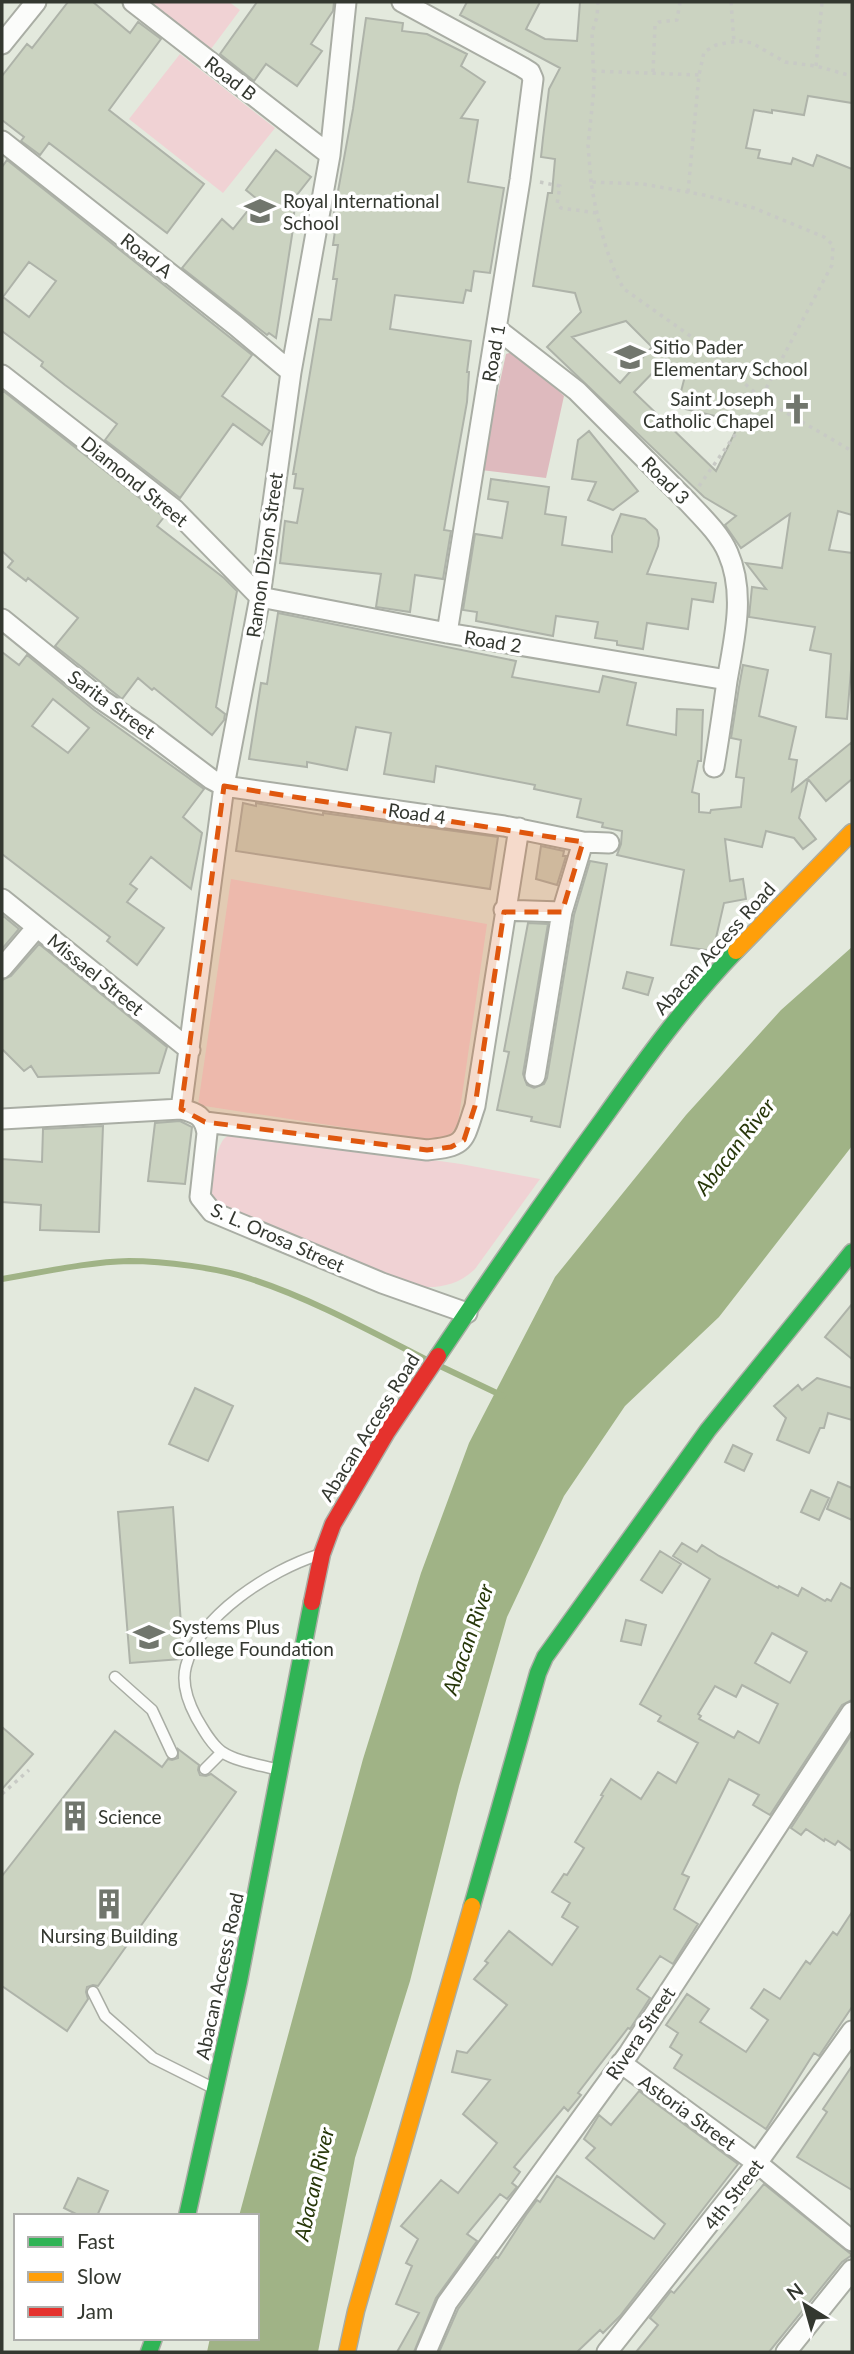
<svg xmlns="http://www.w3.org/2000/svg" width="854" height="2354" font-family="Lato,sans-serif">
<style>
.green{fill:#f0d2d4}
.forest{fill:#debabe}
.water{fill:#a0b386}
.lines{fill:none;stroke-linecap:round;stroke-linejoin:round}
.stream{stroke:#a0b386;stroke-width:6}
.building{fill:#cbd3c1;stroke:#aeb3a9;stroke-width:2;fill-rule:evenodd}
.lane-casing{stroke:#a9ada4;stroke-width:13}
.street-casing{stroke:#a9ada4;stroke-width:23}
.fast-casing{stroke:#a9ada4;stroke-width:19}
.slow-casing{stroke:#a9ada4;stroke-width:19}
.jam-casing{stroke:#a9ada4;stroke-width:19}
.path{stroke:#c8cac5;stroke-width:3.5;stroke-dasharray:3.5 5;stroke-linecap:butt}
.lane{stroke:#fbfcfa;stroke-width:10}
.street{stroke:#fbfcfa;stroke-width:19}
.fast{stroke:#30b455;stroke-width:16}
.slow{stroke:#ff9f0a;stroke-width:16}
.jam{stroke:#e5322d;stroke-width:16}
.marked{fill:#df570e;fill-opacity:0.2;stroke:#df570e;stroke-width:5;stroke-dasharray:14 9;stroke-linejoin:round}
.labels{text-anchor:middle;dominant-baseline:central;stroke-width:7;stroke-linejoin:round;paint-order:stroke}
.street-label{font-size:19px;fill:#343830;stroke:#fff}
.poi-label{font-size:19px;fill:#343830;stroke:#fff;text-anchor:start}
.water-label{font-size:21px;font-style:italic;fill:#273709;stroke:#fff}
</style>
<rect width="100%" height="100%" fill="#e3e9dd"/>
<path class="green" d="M149 2H229L240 10 211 49Z
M180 54 275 128 223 193 129 119Z
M231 879 487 924 458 1123 448 1139 437 1142 426 1140 198 1105Z
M239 1133 461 1164 540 1179 475 1269C454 1289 431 1289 404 1285L215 1203C207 1191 215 1152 223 1140 227 1135 232 1134 239 1133Z"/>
<path class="forest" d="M516 351 564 396 546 478 481 470 506 354Z"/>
<path class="water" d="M852 947V1146L719 1317 625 1406 564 1496 507 1617 459 1786 410 1981 355 2158 318 2352H207L210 2338H257V2216H239L363 1759 421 1573 469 1443 555 1277 686 1115 781 1010Z"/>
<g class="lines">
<path class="stream" d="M2 1279C44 1272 87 1262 129 1261 163 1261 220 1268 251 1279 310 1298 372 1332 427 1360
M440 1366 503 1396"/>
</g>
<path class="building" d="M68 2H93L130 33 138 22 161 39 109 110 204 184 167 233 49 143 40 155 21 141 24 137 2 120V76L27 44 32 48Z
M257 2H334L333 11 311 44 322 51 297 86 266 64 254 81 220 54Z
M467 2H540L526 29 545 39 577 41 580 2H852V103L808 96 804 115 772 110V113L754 110 746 148 760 150 758 158 791 164 793 158 813 166 817 155 852 169V515L838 511 829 550 852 553V658L847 719 826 717 831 654 810 650 815 627 749 617 752 587 766 589 746 563 782 568 790 514 741 548 725 525 736 516 704 497 547 347 581 312 575 293 533 286 548 193H552L555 159 541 157 543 138 549 89 560 68 460 15ZM626 321 652 347 620 383 572 337ZM666 359 685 376 677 407 740 422 716 471 634 392Z
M366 18 403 23 402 31 427 34 467 54 461 66 485 82 461 118 478 120 468 182 504 188 490 273 474 271 471 291 466 290 463 303 395 295 390 329 471 341 467 372H469L467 402 444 530 451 531 443 579 415 575 410 612 376 607 381 574 280 563 285 521 297 523 303 489 294 488 296 474H293L319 319 331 320 337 279H333L338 245H333L336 224H332L353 109Z
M276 150 311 177 293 200 295 201 293 229 276 338 269 333 267 335 182 268 222 219 233 229 257 199 246 190Z
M7 160 252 355 222 396 270 431 262 445 233 424 180 498 105 440 117 424 65 385 41 366 43 362 2 331V167ZM29 262 56 281 29 317 3 297Z
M2 390 164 517 157 526 224 578 237 591 216 707 225 714 224 720 212 735 154 688 152 690 138 678 122 699 55 646 78 618 28 578 26 581 8 567 13 561 2 551Z
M589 431 638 491 613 510 588 500 596 482 572 479 578 440Z
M491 479 549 487 545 514 566 517 562 545 612 552V536L621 514 645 519 657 530 659 538 658 546 647 574 716 583 713 602 692 599 688 629 647 623 643 649 617 645V641L595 638 598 622 556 616 553 636 476 621 477 612 463 610 475 534 502 538 508 502 488 499Z
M278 613 516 661 512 677 599 692 603 676 636 683 627 725 676 735 677 709 703 710 701 761H698L692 792 699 794V812L710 813 711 810 741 807 744 778 736 777 741 740 731 738 739 687 743 665 768 670 759 716 796 727 789 759 797 760 792 791 852 742V779L826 801 808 779 799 818 816 839 803 849 794 838 766 831 762 847 725 839 730 881 743 879 746 899 724 903 713 951 671 945 684 870 617 855 621 844 622 831 602 827 603 823 577 817 581 799 534 789 535 785 436 766 434 782 384 774 391 733 356 727 347 770 307 762V767L249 759 261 683 267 684Z
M2 652 19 665 27 655 94 710 204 789 183 817 202 833 191 889 151 857 130 884 137 889 127 902 164 928 137 965 107 941 110 937 2 854ZM53 699 89 728 68 753 32 726Z
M243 803 256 806V803L305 812 323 815V813L498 837 490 889 236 851Z
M541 846 564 851 563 856H566L557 885 536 879Z
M590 861 607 864 560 1127 531 1121 532 1117 497 1110 509 1052 504 1051 528 923 548 924 523 1074 527 1085 534 1088 544 1084 547 1078 574 915Z
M2 915 19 929 2 949Z
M39 944 167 1047 159 1073 38 1077 31 1066 24 1071 2 1049V980L11 976Z
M627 972 653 978 648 995 623 988Z
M180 1121 192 1127 185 1184 148 1181 155 1123Z
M103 1126 99 1232 40 1230 41 1205 2 1202V1159L42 1162 43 1129Z
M852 1304V1359L825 1337Z
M817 1378 852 1388V1420L828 1413 824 1428H820L809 1453 777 1440 786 1418 774 1406 798 1385 802 1390Z
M195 1388 233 1406 208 1461 169 1444Z
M733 1445 752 1454 744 1471 725 1462Z
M838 1482 852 1488V1520L827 1509Z
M811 1490 829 1498 819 1520 801 1512Z
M173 1507 183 1654 181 1659 130 1663 118 1512Z
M682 1543 697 1552 702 1545 719 1556 778 1588 779 1586 798 1596 802 1588 825 1601 827 1599 831 1601 841 1583 852 1589V1700L842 1705 770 1815 753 1805 759 1795 729 1779 682 1874 689 1877 674 1909 698 1924 673 1964 660 1956 637 1989 650 1998 630 2029 628 2028 578 2093 581 2095 568 2111 564 2107 514 2167 520 2172 512 2183 517 2187 507 2199 500 2194 467 2234 477 2241 436 2298 414 2352H397L419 2313 396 2304 412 2266 406 2263 418 2239 401 2226 441 2180 458 2193 497 2143 463 2114 490 2080 452 2072 457 2051 467 2053 507 2005 474 1979 488 1963 485 1961 509 1931 552 1965 578 1927 562 1917 570 1903 552 1892 564 1874 567 1875 584 1848 575 1842 603 1796 601 1795 611 1779 641 1799 658 1772 676 1783 698 1743 658 1721 661 1716 640 1704 710 1579 673 1556ZM772 1633 807 1652 790 1683 755 1663ZM742 1685 778 1704 759 1743 738 1731 734 1738 699 1719 701 1716 698 1714 715 1686 736 1697Z
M660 1551 681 1564 662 1593 641 1580Z
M626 1620 646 1625 641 1645 621 1641Z
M2 1727 33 1754 2 1789Z
M115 1731 162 1767 168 1759 172 1760 178 1758V1749L199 1765 198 1770 200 1775 206 1776 211 1774 236 1792 98 1986 93 1985 87 1987 86 1992 88 1999 67 2031 2 1986V1876Z
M852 1734V1851L838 1841 835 1845 825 1839 824 1841 806 1829 801 1835 791 1828Z
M852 1912V2007L819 2056 814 2053 766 2129 674 2068 682 2055 670 2047 678 2033 666 2025 687 1994 709 2009 700 2022 746 2052 768 2020 751 2008 764 1989 780 1999 806 1961 810 1964 833 1932 837 1935Z
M852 2066V2190L797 2157 827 2112 823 2109Z
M639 2091 738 2164 620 2316 603 2333 600 2330 577 2352H439L458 2309 496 2257 498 2258 526 2215 537 2200 540 2202 557 2176 654 2239 665 2224 586 2158 595 2148 584 2139 599 2115 611 2125Z
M78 2178 108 2191 97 2216H80L64 2208Z
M764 2184 852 2255 842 2262 769 2352H636L658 2325 650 2318 671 2291 674 2293Z"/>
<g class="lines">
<g class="lane-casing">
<path id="lane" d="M115 1677 152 1710 172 1753
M205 1769 222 1752
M279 1770C261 1765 237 1762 222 1752 211 1744 203 1729 196 1717 188 1702 181 1684 186 1666 199 1615 271 1570 318 1555
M93 1992 105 2016 153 2058 213 2088"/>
</g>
<g class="street-casing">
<path id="street" d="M133 2 330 155
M402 2 522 67 530 72 533 79 520 180 447 633
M2 44 36 2
M2 141 235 325 291 372
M497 329 577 391 688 502C702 517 720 534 728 553 746 594 734 639 727 681 723 710 719 738 714 767
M2 375 174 509 260 597 447 633 727 680
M2 619 102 700 146 730 211 779 224 786 504 826 583 842 609 843
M2 899 190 1050
M504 910 562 912
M2 968 37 927
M535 1076 562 912 583 842
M181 1109 224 786 260 597 291 372 330 155 346 2
M2 1119 181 1109C197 1113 204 1116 207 1133L200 1197 212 1212 382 1283 467 1313
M205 1122 427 1150C467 1146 463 1141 475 1106L519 828
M621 2063 757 2163 852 2241
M426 2352 447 2303 629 2053 852 1712
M607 2352 757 2163 852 2031
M786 2352 852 2270"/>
</g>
<g class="fast-casing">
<path id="fast" d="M438 1356C492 1275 546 1197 603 1119 645 1060 686 1003 736 951
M472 1906 538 1673 545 1657 708 1430 852 1252
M187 2216 239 1981 312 1602
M149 2352 154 2338"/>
</g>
<g class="slow-casing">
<path id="slow" d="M736 951 852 832
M347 2352 356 2311 472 1906"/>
</g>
<g class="jam-casing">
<path id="jam" d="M312 1602 322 1554 333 1524 387 1432 438 1356"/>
</g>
<path class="path" d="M731 2 734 42
M816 66 822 2
M593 71 699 75
M653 72 655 25 659 22 677 20 680 2
M540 182 560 186 557 204 561 208 597 213
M591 182 588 145 594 89 592 32 597 17 598 2
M688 192 699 75 704 52 716 45 726 43 739 41 752 43 785 62 816 66 852 76
M699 486 761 398 832 265 833 245 824 237 754 208 704 195 643 184 591 182C596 214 607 261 624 289L696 340 761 398 852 451
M2 1794 29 1770"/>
<use href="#lane" class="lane"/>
<use href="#street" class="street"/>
<use href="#fast" class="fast"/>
<use href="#slow" class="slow"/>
<use href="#jam" class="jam"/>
</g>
<path class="marked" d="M224 786 583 842 562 912H504L475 1106 464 1140 451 1147 427 1150 205 1122 181 1109Z"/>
<defs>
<g id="school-bare" transform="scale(2.415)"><path d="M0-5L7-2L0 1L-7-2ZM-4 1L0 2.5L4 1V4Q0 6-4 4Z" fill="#71766d" stroke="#fff" stroke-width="2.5" paint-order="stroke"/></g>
<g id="church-bare" transform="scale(2.415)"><path d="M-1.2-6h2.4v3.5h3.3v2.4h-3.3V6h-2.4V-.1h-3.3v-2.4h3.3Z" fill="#71766d" stroke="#fff" stroke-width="2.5" paint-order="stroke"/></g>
<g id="university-bare" transform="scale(2.415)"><path d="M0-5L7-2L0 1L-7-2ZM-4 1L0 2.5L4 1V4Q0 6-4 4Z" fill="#71766d" stroke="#fff" stroke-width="2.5" paint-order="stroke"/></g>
<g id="building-bare" transform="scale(2.415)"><path d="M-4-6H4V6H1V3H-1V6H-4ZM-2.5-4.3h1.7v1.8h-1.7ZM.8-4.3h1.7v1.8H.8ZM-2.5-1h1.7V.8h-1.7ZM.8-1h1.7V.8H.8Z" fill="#71766d" stroke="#fff" stroke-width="2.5" paint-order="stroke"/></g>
</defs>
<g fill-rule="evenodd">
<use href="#school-bare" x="260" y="211"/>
<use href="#school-bare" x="630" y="357"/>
<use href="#church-bare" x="797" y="409"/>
<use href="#university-bare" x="149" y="1637"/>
<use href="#building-bare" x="75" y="1816"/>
<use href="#building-bare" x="109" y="1904"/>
</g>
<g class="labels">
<g class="street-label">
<text transform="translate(231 78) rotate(38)">Road B</text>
<text transform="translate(147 255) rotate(38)">Road A</text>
<text transform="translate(493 353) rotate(-80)">Road 1</text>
<text transform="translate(666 480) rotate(45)">Road 3</text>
<text transform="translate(135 481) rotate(39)">Diamond Street</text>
<text transform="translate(264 555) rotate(-82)">Ramon Dizon Street</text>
<text transform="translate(493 641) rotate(9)">Road 2</text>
<text transform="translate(112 704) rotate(36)">Sarita Street</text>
<text transform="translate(417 813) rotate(8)">Road 4</text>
<text transform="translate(714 948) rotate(-48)">Abacan Access Road</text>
<text transform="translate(96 974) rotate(39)">Missael Street</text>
<text transform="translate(278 1237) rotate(24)">S. L. Orosa Street</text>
<text transform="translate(369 1427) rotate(-58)">Abacan Access Road</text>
<text transform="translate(219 1976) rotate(-78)">Abacan Access Road</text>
<text transform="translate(640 2033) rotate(-56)">Rivera Street</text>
<text transform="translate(688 2112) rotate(36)">Astoria Street</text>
<text transform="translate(733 2194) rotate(-52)">4th Street</text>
</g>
<g class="poi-label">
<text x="283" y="200">Royal International<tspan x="283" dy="22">School</tspan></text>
<text x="653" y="346">Sitio Pader<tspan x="653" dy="22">Elementary School</tspan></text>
<text x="774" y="398" text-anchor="end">Saint Joseph<tspan x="774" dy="22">Catholic Chapel</tspan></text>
<text x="172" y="1626">Systems Plus<tspan x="172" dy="22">College Foundation</tspan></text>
<text x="98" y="1816">Science</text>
<text x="109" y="1935" text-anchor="middle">Nursing Building</text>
</g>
<g class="water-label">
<text transform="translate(734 1146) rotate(-52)">Abacan River</text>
<text transform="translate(467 1639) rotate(-71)">Abacan River</text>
<text transform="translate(313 2184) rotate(-77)">Abacan River</text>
</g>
</g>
<rect width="854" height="2354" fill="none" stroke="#343830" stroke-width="7"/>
<rect x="14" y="2214" width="245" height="126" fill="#ffffff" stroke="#aeafac" stroke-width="2"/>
<rect x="28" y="2237" width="35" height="10" fill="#30b455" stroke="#aeafac" stroke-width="2"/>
<text x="77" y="2249" font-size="21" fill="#343830">Fast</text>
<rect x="28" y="2272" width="35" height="10" fill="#ff9f0a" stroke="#aeafac" stroke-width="2"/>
<text x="77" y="2284" font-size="21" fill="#343830">Slow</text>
<rect x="28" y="2307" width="35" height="10" fill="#e5322d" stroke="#aeafac" stroke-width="2"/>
<text x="77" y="2319" font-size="21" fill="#343830">Jam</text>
<g transform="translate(805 2305) rotate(323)" stroke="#ffffff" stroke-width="5" paint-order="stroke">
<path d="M0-5L12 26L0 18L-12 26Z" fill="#343830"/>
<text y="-10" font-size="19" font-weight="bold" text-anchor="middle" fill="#343830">N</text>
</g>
</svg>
